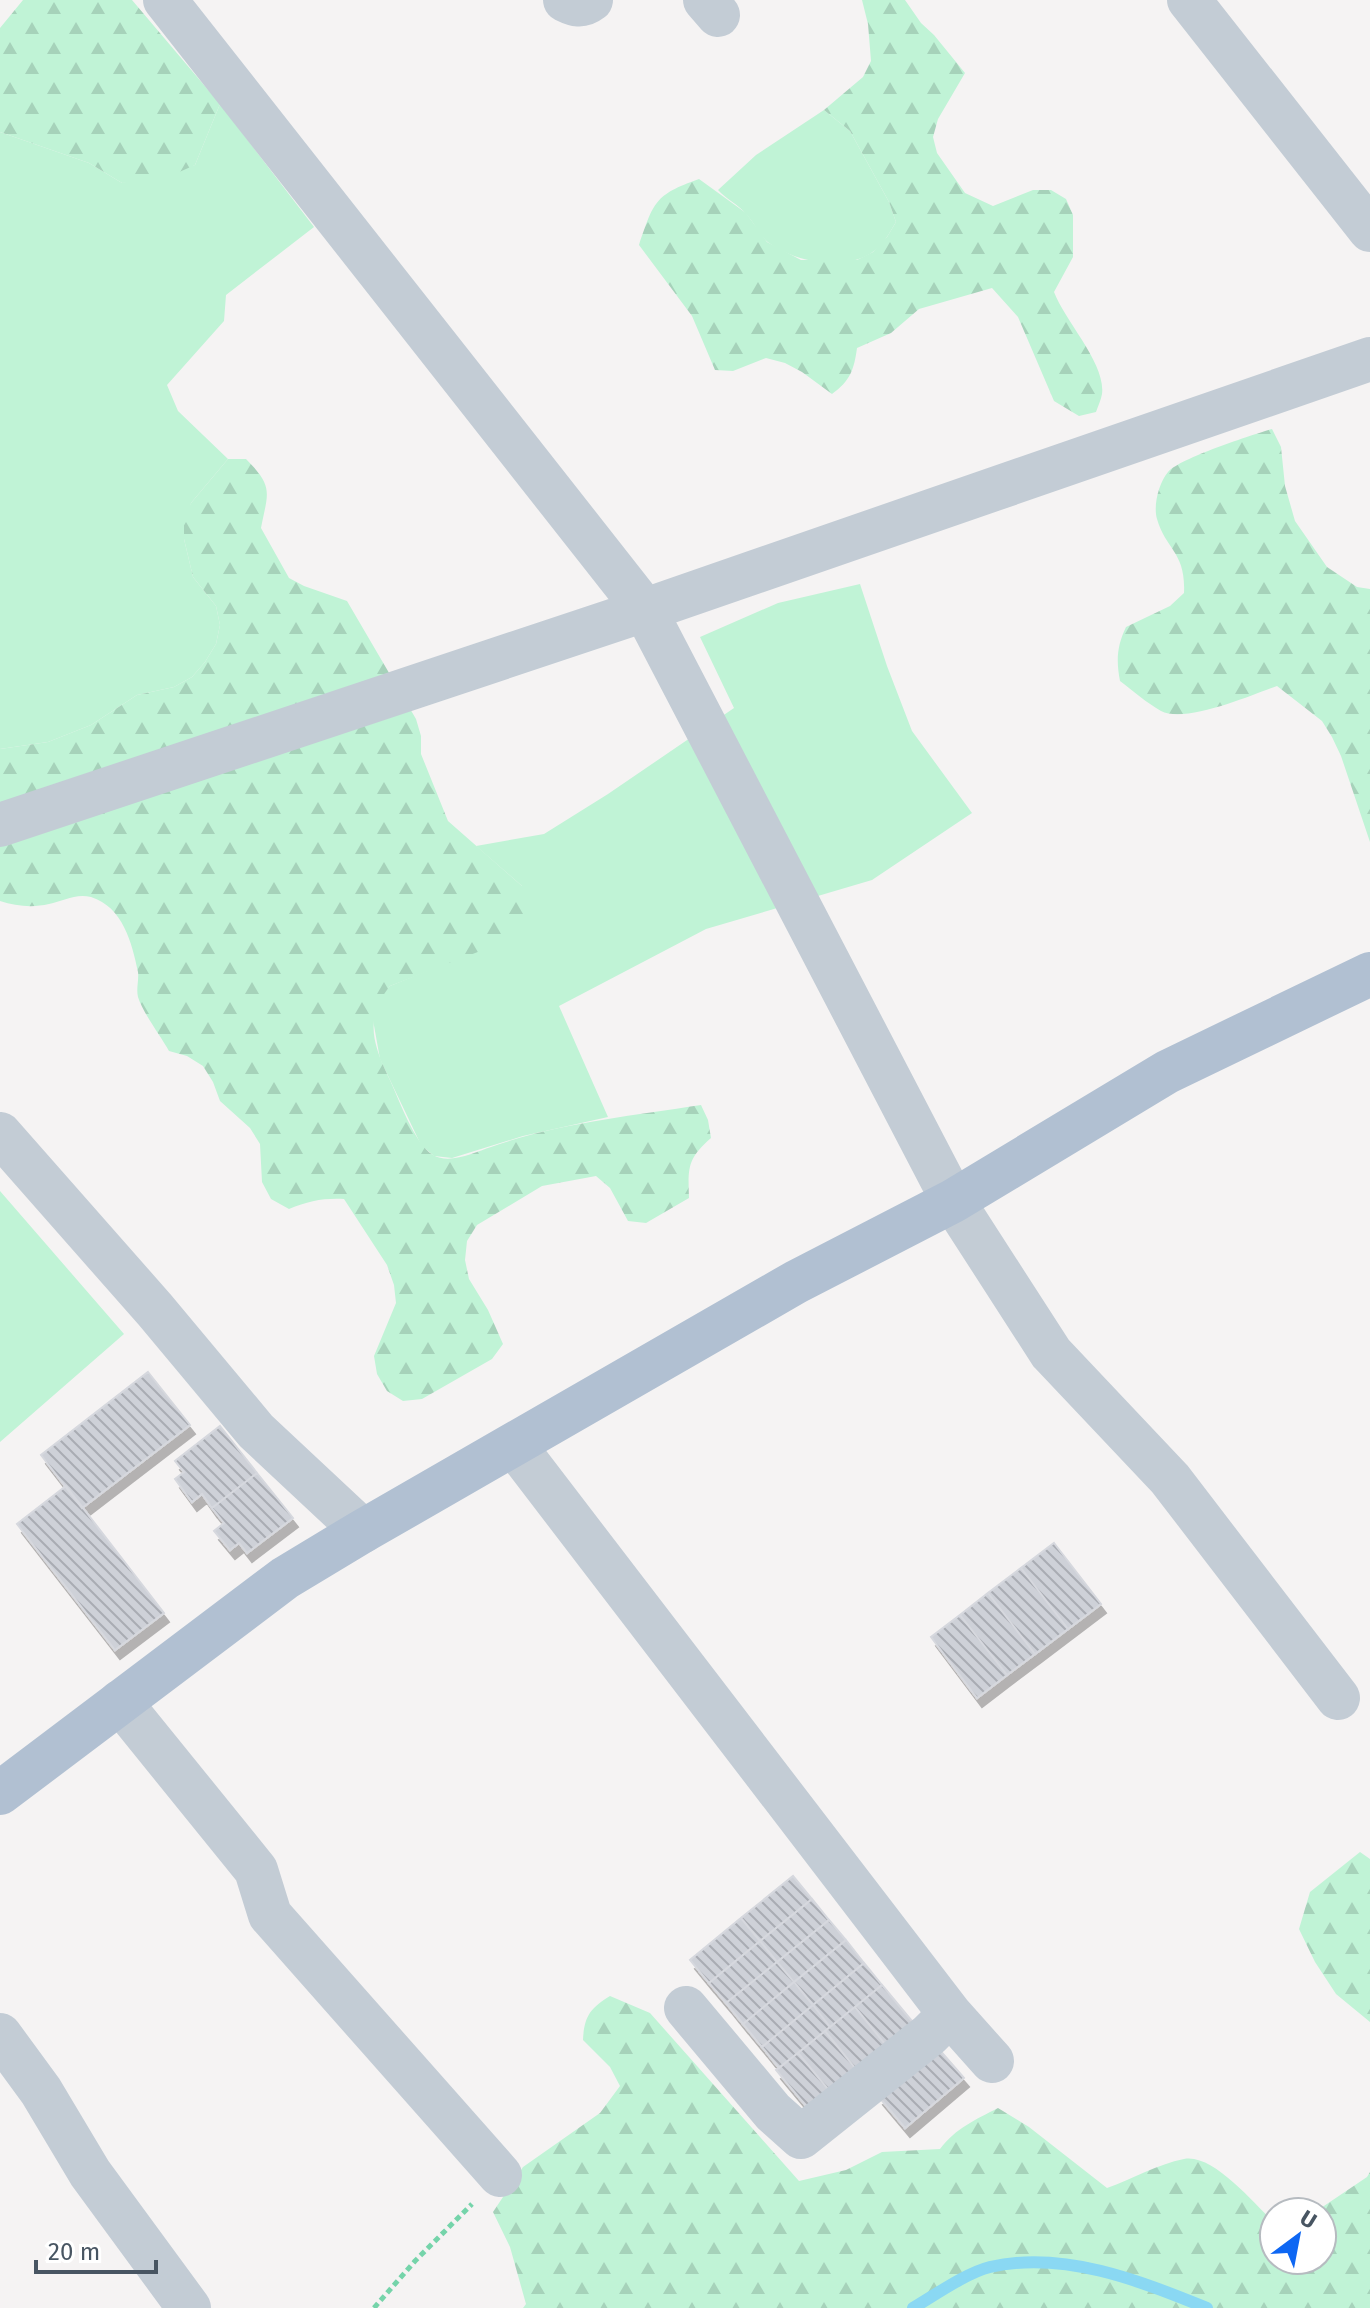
<svg xmlns="http://www.w3.org/2000/svg" width="1370" height="2308" font-family="'Fira Sans',sans-serif">
<style>
.green{fill:#c0f3d6}
.forest{fill:url(#forest-firs)}
.lines{fill:none;stroke-linecap:round;stroke-linejoin:round}
.stream{stroke:#8ad8f3;stroke-width:12}
.building{fill:url(#building-back-hatch);stroke:#d6d8de;stroke-width:2;filter:url(#shadow)}
.path{stroke:#75d4aa;stroke-width:5;stroke-dasharray:6 4;stroke-linecap:butt}
.minor{stroke:#c3ccd5;stroke-width:44}
.major{stroke:#b1c0d2;stroke-width:44}
</style>
<defs>
<pattern id="forest-firs" width="22" height="20" patternUnits="userSpaceOnUse" patternTransform="scale(2)"><rect width="22" height="20" fill="#c0f3d6"/><path d="M5 1l3.5 6h-7zM16 11l3.5 6h-7z" fill="#a6d2ba"/></pattern>
<pattern id="building-back-hatch" width="6" height="6" patternUnits="userSpaceOnUse" patternTransform="scale(2)"><rect width="6" height="6" fill="#ced1d8"/><path d="M-1 5l2 2M0 0l6 6M5-1l2 2" fill="none" stroke="#a9acb3"/></pattern>
<filter id="shadow"><feDropShadow dx="5" dy="9" stdDeviation="0" flood-color="#0004"/></filter>
</defs>
<rect width="100%" height="100%" fill="#f5f3f3"/>
<path class="green" d="M220 104 314 227 226 295 224 321 167 385 178 411 228 459 191 503 184 539 193 577 216 606 220 625 216 644 205 662 192 677 174 687 137 695 91 725 48 742 0 749V132L89 163 122 183 195 165Z
M824 110 850 131 889 202 896 222C890 232 884 244 874 251 847 272 794 262 769 243 758 235 755 223 746 214 739 205 726 199 718 190L756 155Z
M860 584 887 666 912 731 972 813 872 880 706 929 559 1006 608 1117 523 1136 452 1158 434 1156 421 1145 380 1059 373 1020 377 1001 390 986 429 970 522 886 476 846 544 834 608 794 734 708 700 637 778 603Z
M0 1191 124 1334 0 1442Z"/>
<path class="forest" d="M23 0H132L220 104 195 165 159 181 122 183 89 163 0 132V28Z
M862 0H905L921 23 934 35 965 73 938 119 933 137 937 153 965 193 993 206 1033 190H1051L1066 199 1073 215V257L1054 292C1065 321 1106 364 1102 394 1101 400 1098 406 1096 412L1079 416 1054 401 1018 317 992 288 919 309 891 333 857 348C854 370 850 381 832 394L802 372 785 363 766 358 733 371 715 370 692 316 639 245C654 202 654 195 699 179L746 213 767 242 801 260H857L873 252 887 237 896 222 889 202 850 131 824 110 863 77 871 61 868 24Z
M1272 429 1281 447 1285 486 1295 521 1327 567 1357 587 1370 589V842L1341 756 1332 737 1322 721 1277 686C1252 695 1185 724 1161 711 1147 703 1133 691 1120 681 1116 660 1117 646 1126 627L1170 606 1184 593C1186 552 1166 550 1157 519 1153 505 1159 483 1168 472 1180 458 1252 435 1272 429Z
M228 459H246C274 487 268 492 261 528L289 578 304 586 347 601 416 719 421 736V754L448 821 522 886 527 925 511 939 390 986C365 1017 372 1042 388 1076 398 1096 414 1144 433 1155 450 1165 475 1152 491 1147 559 1123 630 1116 701 1105L708 1120 711 1138C687 1159 688 1168 689 1198L646 1223 628 1221 610 1188 596 1176 542 1186 477 1225 467 1241 465 1260 469 1279 488 1310 503 1344 492 1359 422 1399 403 1401 387 1391 377 1374 374 1356 396 1303 394 1285 387 1265 344 1199C324 1198 308 1201 289 1209L271 1199 262 1182 260 1144 250 1128 220 1101 213 1082 203 1066 187 1056 169 1051C160 1035 143 1013 138 997 136 989 139 980 138 972 132 943 123 907 91 897 76 893 63 901 49 904 32 908 16 906 0 901V749L48 742 91 725 137 695 174 687 192 677 205 662 216 644 220 625 216 606 193 577 184 539V520L191 503Z
M1360 1852 1370 1859V2022L1336 1994 1315 1962 1299 1929 1310 1892Z
M610 1996 650 2013 799 2181 846 2170 882 2152 940 2149C956 2128 975 2120 998 2108L1029 2127 1107 2188C1132 2179 1158 2164 1184 2159 1213 2153 1254 2204 1274 2222V2260H1322V2212H1315L1367 2177 1370 2172V2308H523L526 2304 510 2247 493 2212 523 2167 600 2113 620 2086 610 2067 583 2040C584 2017 590 2008 610 1996Z"/>
<g class="lines">
<path class="stream" d="M913 2308C935 2295 966 2273 990 2267 1064 2250 1140 2281 1207 2308"/>
</g>
<path class="building" d="M148 1372 190 1425 82 1508 41 1455Z
M220 1426 257 1473 212 1508 202 1494 192 1502 175 1479 184 1472 175 1461Z
M257 1473 293 1518 247 1553 239 1543 230 1550 214 1531 224 1523 212 1508Z
M66 1486 164 1613 115 1650 17 1524Z
M1054 1543 1101 1604 1068 1629 1021 1568Z
M1021 1568 1068 1629 1035 1654 988 1593Z
M988 1593 1035 1654 1007 1675 960 1615Z
M960 1615 1007 1675 977 1698 931 1637Z
M793 1876 812 1899 760 1941 741 1918Z
M812 1899 829 1920 777 1962 760 1941Z
M741 1918 760 1941 709 1983 690 1960Z
M829 1920 846 1940 794 1982 777 1962Z
M846 1940 864 1963 813 2005 794 1982Z
M760 1941 777 1962 726 2003 709 1983Z
M777 1962 794 1982 743 2024 726 2003Z
M864 1963 882 1985 830 2027 813 2005Z
M794 1982 813 2005 762 2047 743 2024Z
M882 1985 916 2026 889 2049 855 2007Z
M813 2005 830 2027 779 2068 762 2047Z
M855 2007 889 2049 859 2073 825 2031Z
M825 2031 859 2073 832 2094 798 2053Z
M937 2047 964 2078 905 2128 878 2096Z
M798 2053 832 2094 811 2112 776 2070Z"/>
<g class="lines">
<path class="path" d="M374 2308 415 2261 472 2204"/>
<path class="minor" d="M165 0 645 610 953 1201 1051 1353 1170 1479 1338 1698
M565 0C575 5 582 7 591 0
M705 0 718 15
M1189 0 1370 230
M0 825 645 610 1370 359
M0 1134 155 1310 256 1431 363 1531
M514 1445 950 2014 992 2061
M120 1702 256 1870 270 1915 500 2175
M686 2008 773 2112 801 2137 929 2035 950 2014
M0 2035 41 2091 90 2173 189 2308"/>
<path class="major" d="M0 1793 285 1578 363 1531 796 1282 953 1201 1167 1072 1370 974"/>
</g>
<g transform="translate(1298 2236) rotate(32)"><circle r="38" fill="#ffffff" stroke="#b6bbc0" stroke-width="2"/>
<path d="M0-6L14 30L0 20L-14 30Z" fill="#0e67f3"/>
<text y="-12" font-size="22" font-weight="bold" text-anchor="middle" fill="#485562">U</text>
</g>
<path d="M36 2260v12h120v-12" fill="none" stroke="#485562" stroke-width="4"/>
<text x="48" y="2260" font-size="24" fill="#485562" stroke="#ffffff" stroke-width="6" paint-order="stroke">20 m</text>
</svg>
